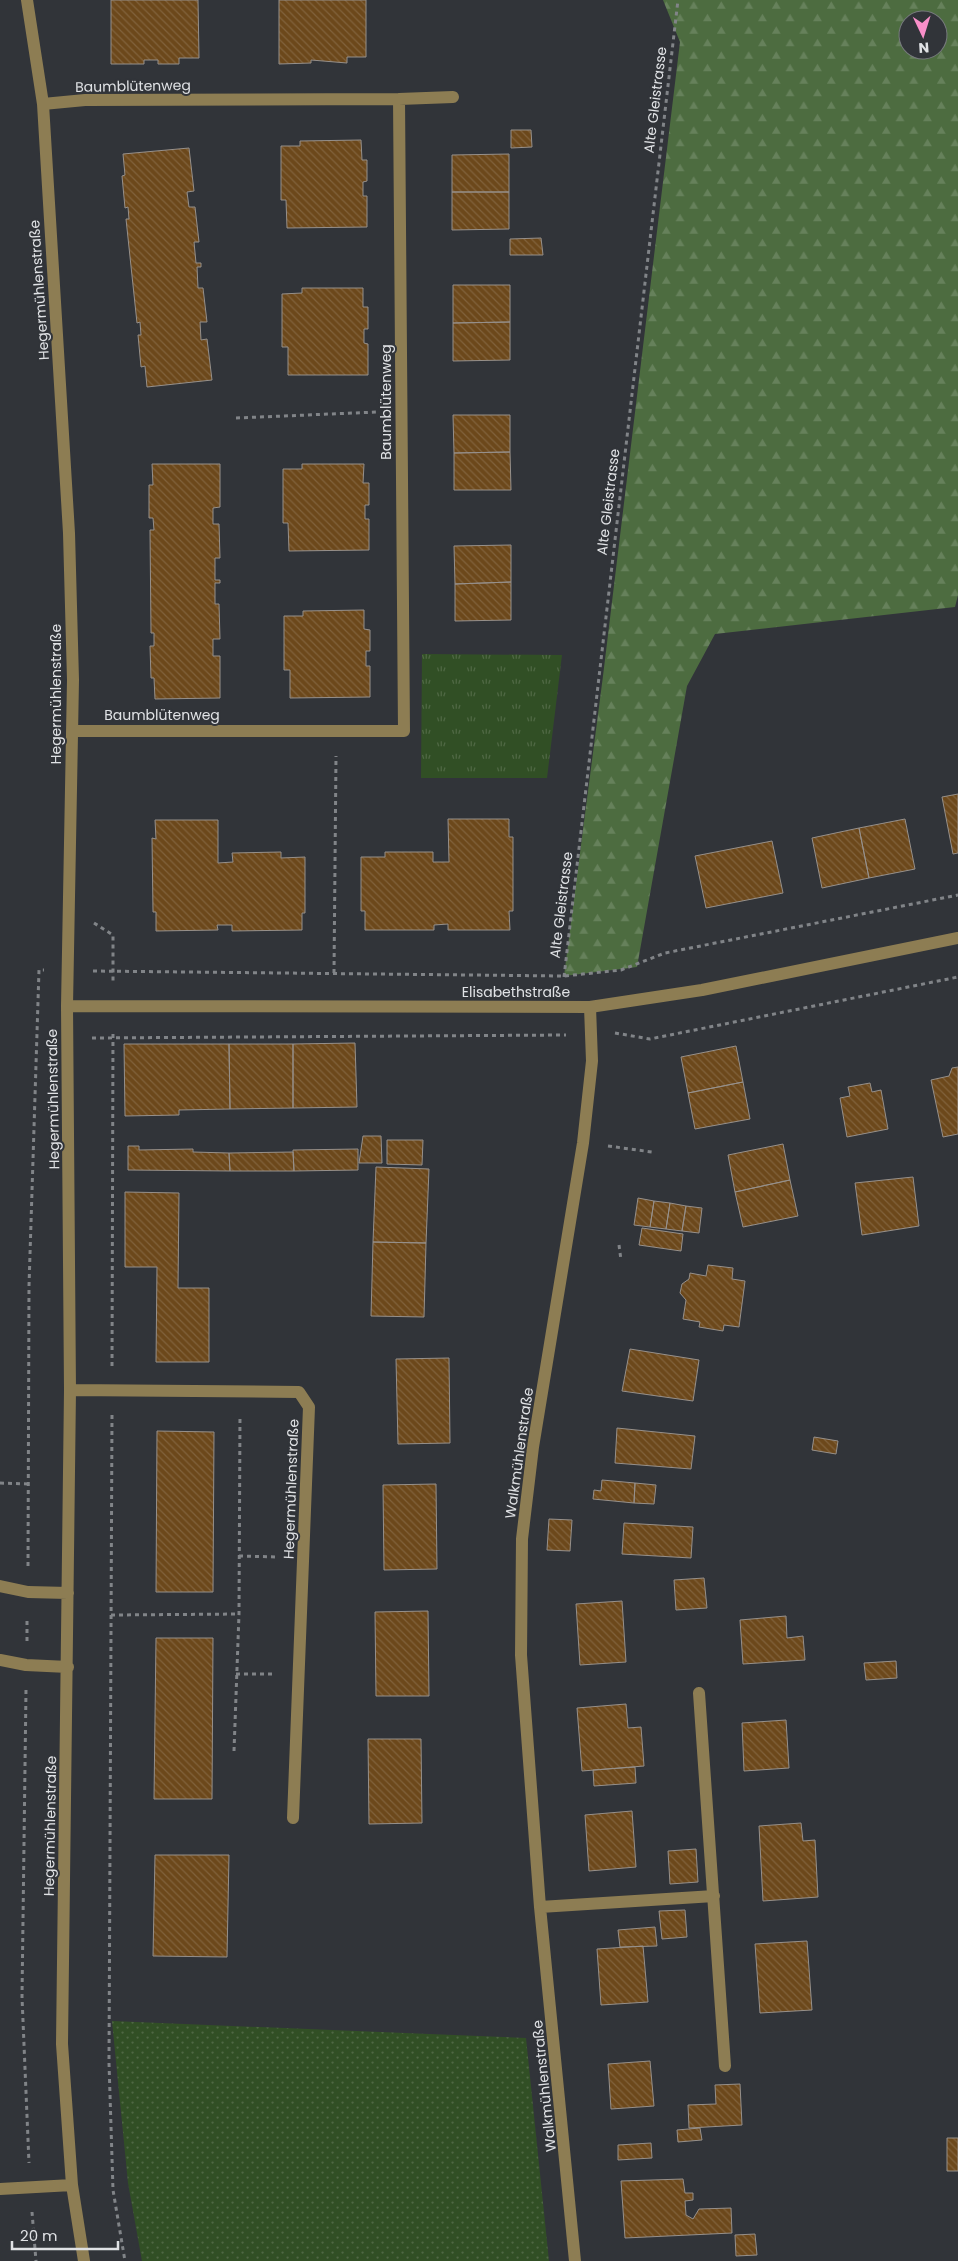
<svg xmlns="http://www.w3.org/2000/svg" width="958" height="2261" font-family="Poppins,sans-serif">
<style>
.grass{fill:url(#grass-dots)}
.forest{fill:url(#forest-firs);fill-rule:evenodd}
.park{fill:url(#park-tufts)}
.building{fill:url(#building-back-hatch);stroke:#96908b}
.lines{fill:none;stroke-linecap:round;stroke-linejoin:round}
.path{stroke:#818488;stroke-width:3;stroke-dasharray:4 4;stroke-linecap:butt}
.minor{stroke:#8d7d53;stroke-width:12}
.labels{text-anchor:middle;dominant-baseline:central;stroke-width:4;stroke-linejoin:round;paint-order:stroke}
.street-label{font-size:14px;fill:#e0e2e5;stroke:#313439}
</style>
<defs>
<pattern id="grass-dots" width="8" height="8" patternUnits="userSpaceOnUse" patternTransform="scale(1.25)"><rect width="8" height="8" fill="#314f25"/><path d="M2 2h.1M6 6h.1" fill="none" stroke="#4f6844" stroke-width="1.8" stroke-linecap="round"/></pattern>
<pattern id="forest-firs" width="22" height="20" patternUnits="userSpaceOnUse" patternTransform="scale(1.25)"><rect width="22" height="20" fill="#4d6c40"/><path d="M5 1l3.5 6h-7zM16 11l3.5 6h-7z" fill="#66815b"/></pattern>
<pattern id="park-tufts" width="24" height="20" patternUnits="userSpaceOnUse" patternTransform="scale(1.25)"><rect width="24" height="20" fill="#314f25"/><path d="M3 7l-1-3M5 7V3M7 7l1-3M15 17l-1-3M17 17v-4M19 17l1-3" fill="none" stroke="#4f6844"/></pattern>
<pattern id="building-back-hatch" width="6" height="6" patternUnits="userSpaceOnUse" patternTransform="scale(1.25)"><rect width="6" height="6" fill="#6c481b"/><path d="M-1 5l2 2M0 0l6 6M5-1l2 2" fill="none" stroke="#81623c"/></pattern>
</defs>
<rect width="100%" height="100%" fill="#313439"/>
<path class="grass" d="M112 2021 526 2038 549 2261H142L128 2183Z"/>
<path class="forest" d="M663 0H958V595L955 607 715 634 687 686 637 967 564 976 603 676 680 42ZM908 20H938V50H908Z"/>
<path class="park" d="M422 654 562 655 547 778H421Z"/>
<path class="building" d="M111 0H198L199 58H179V64H158V60H144V64H111Z
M279 0H366V57H347V63L311 60V63L279 64Z
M511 130H531L532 147 511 148Z
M361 140 362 160H367V181L363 182V196H367V227L287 228 286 200H281V146H300V141Z
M189 148 194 191 187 192 189 207H195L199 242H194L196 263H201V267H197L198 288H203L207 322H200L201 340 207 339 212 380 147 387 145 366 141 367 138 335H141L140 322 137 323 126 219H129L128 207 125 208 122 176 125 175 123 154Z
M509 154V192H452V155Z
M452 192H509V229L452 230Z
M541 238 543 255H510V239Z
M453 285H510V322L453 323Z
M302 288H363V307H368V329H364V343L368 344V375H288V347H282V294L302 293Z
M510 322V360L453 361V323Z
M453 415H510V452L454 453Z
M510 452 511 490H454V453Z
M152 464H220V507L213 508V524H219L220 558H215V580H220V583H215V604H219L220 639H213V656H220V698L155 699 154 678H151L150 646H154V633H151L150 530H154L153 518H149V485H153Z
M302 464H364L363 483H369V505H365V519H369V550L289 551 288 523H283V469H302Z
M511 545V582L455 584 454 546Z
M511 582V620L455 621V584Z
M364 610V629L370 630V651H366V666H370V697L290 698V670H284V616H303V611Z
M958 794V853L953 854 942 797Z
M448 819H509V837H513V911H509L510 930H448V924L434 925V930H365V911H361V857H385V852H433V862H449Z
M905 819 915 869 869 878 859 828Z
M155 820H218V863L233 862 232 853 281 852V858L305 857V913H302V930L232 931V925H217L218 930 156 931V912H153L152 838 156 839Z
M859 828 869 878 822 888 812 838Z
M772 841 783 893 706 908 695 856Z
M355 1043 357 1107 293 1108V1044Z
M124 1044H229L230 1109 179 1110V1115L125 1116Z
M229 1044H293V1108L230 1109Z
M736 1046 743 1082 688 1093 681 1057Z
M958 1067V1134L943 1137 931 1080 949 1076 952 1068Z
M743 1082 750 1119 695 1129 688 1093Z
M870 1083 872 1092 881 1090 888 1129 847 1137 840 1098 850 1096 848 1087Z
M363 1136H381L382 1163H359Z
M387 1140H423L422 1165 387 1164Z
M783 1144 790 1180 735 1192 728 1155Z
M128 1146H139V1150L193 1149V1152L229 1153 230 1171 128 1170Z
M358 1149V1170L294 1171 293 1150Z
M293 1152 294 1171H230L229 1153Z
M376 1167 429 1169 426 1243 373 1242Z
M913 1177 919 1226 862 1235 855 1183Z
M790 1180 798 1216 743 1227 735 1192Z
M125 1192 179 1193 178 1288H209V1362H156L157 1267H125Z
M638 1198 654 1201 650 1227 634 1225Z
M654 1201 670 1203 666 1229 650 1227Z
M670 1203 686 1206 682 1231 666 1229Z
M686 1206 702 1208 699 1233 682 1231Z
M642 1228 683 1234 681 1251 639 1245Z
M373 1242 426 1243 424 1317 371 1316Z
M708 1265 733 1268 732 1279 745 1281 739 1327 724 1325 723 1331 699 1327 700 1322 683 1319 686 1300 680 1293 682 1284 689 1279 690 1273 706 1276Z
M630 1349 699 1360 693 1401 622 1391Z
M449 1358 450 1443 398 1444 396 1359Z
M617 1428 695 1436 691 1469 615 1463Z
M157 1431 214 1432 213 1592H156Z
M814 1437 838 1441 836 1454 812 1450Z
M602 1480 635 1483 634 1503 593 1499 594 1490 601 1491Z
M635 1483 656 1485 654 1504 634 1503Z
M436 1484 437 1569 384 1570 383 1485Z
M549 1519 572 1520 570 1551 547 1550Z
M624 1523 693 1527 691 1558 622 1554Z
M704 1578 707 1608 676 1610 674 1580Z
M622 1601 626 1662 580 1665 576 1604Z
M428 1611 429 1696H376L375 1612Z
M786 1616 787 1638 803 1636 805 1660 743 1664 740 1620Z
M156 1638H213L212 1799H154Z
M896 1661 897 1678 866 1680 864 1663Z
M626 1704 628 1728 641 1727 644 1766 582 1771 577 1708Z
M786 1720 789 1768 744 1771 742 1723Z
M368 1739H421L422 1823 369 1824Z
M635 1767 636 1783 594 1786 593 1770Z
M632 1811 636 1867 589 1871 585 1815Z
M801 1823 803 1841 815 1840 818 1897 763 1901 759 1826Z
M696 1849 698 1882 670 1884 668 1851Z
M155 1855H229L227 1957 153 1956Z
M685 1910 687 1937 662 1939 659 1911Z
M655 1927 657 1946 620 1947 618 1930Z
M807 1941 812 2010 760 2013 755 1944Z
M643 1946 648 2002 601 2005 597 1949Z
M650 2061 654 2106 611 2109 608 2064Z
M740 2084 742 2125 689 2128 688 2105 716 2104 715 2085Z
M700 2128 702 2140 678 2142 677 2130Z
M947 2138H958V2171H947Z
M651 2143 652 2158 618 2160V2145Z
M683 2179 685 2193H693V2200L685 2201 686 2215 693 2219 699 2209 731 2208 732 2233 625 2238 621 2181Z
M755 2234 757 2255 736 2256 735 2235Z"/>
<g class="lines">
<path class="path" d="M236 418 378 412
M94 923 113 935V981
M93 971 564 976 621 970 665 953 958 895
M334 973 336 756
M564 977 678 0
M615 1033 650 1039 958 977
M92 1038 566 1035
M608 1146 652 1152
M619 1245 621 1260
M112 1366 113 1030
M112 1415 109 2063 113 2190 125 2261
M0 1483 28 1484
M239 1556 278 1557
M28 1566 29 1286 39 970H44
M111 1615 239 1614
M27 1641V1617
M236 1674H273
M26 1690 22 1997 29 2163
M234 1751 239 1614 240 1416
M32 2212 36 2261"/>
<path class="minor" d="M27 0 43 104 69 533 73 680 67 1006 70 1390 62 2044 72 2185 84 2261
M399 99 453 97
M43 104 85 100 399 99 404 731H72
M67 1006 590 1007 702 990 958 938
M70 1390 299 1392 309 1407 293 1818
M0 1586 28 1592 68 1593
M0 1660 26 1665 68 1667
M699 1693 725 2066
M540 1907 714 1896
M0 2189 72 2185
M575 2261 540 1907 521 1655 522 1539 533 1447 583 1143 592 1061 590 1007"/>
</g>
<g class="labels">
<g class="street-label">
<text transform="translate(133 86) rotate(-1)">Baumblütenweg</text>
<text transform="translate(655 100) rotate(-83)">Alte Gleistrasse</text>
<text transform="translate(39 290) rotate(-94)">Hegermühlenstraße</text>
<text transform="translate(386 402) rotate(-90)">Baumblütenweg</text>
<text transform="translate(608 502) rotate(-83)">Alte Gleistrasse</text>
<text transform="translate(56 694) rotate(-90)">Hegermühlenstraße</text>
<text x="162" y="715">Baumblütenweg</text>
<text transform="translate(561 905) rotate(-83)">Alte Gleistrasse</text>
<text x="516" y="992">Elisabethstraße</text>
<text transform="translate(53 1099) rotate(-91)">Hegermühlenstraße</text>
<text transform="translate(519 1453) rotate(-82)">Walkmühlenstraße</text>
<text transform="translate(291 1489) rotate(-88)">Hegermühlenstraße</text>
<text transform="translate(50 1826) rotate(-89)">Hegermühlenstraße</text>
<text transform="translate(544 2086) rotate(-96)">Walkmühlenstraße</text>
</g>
</g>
<g transform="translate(923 35) rotate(176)"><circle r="24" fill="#313439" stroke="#777a7e"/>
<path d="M0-4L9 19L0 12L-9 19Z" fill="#f98fc9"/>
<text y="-8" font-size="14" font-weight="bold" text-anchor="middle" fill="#e0e2e5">N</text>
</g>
<path d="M12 2241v8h106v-8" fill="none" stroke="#e0e2e5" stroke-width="2.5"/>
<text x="20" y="2241" font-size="15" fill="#e0e2e5" stroke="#313439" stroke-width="4" paint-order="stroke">20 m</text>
</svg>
